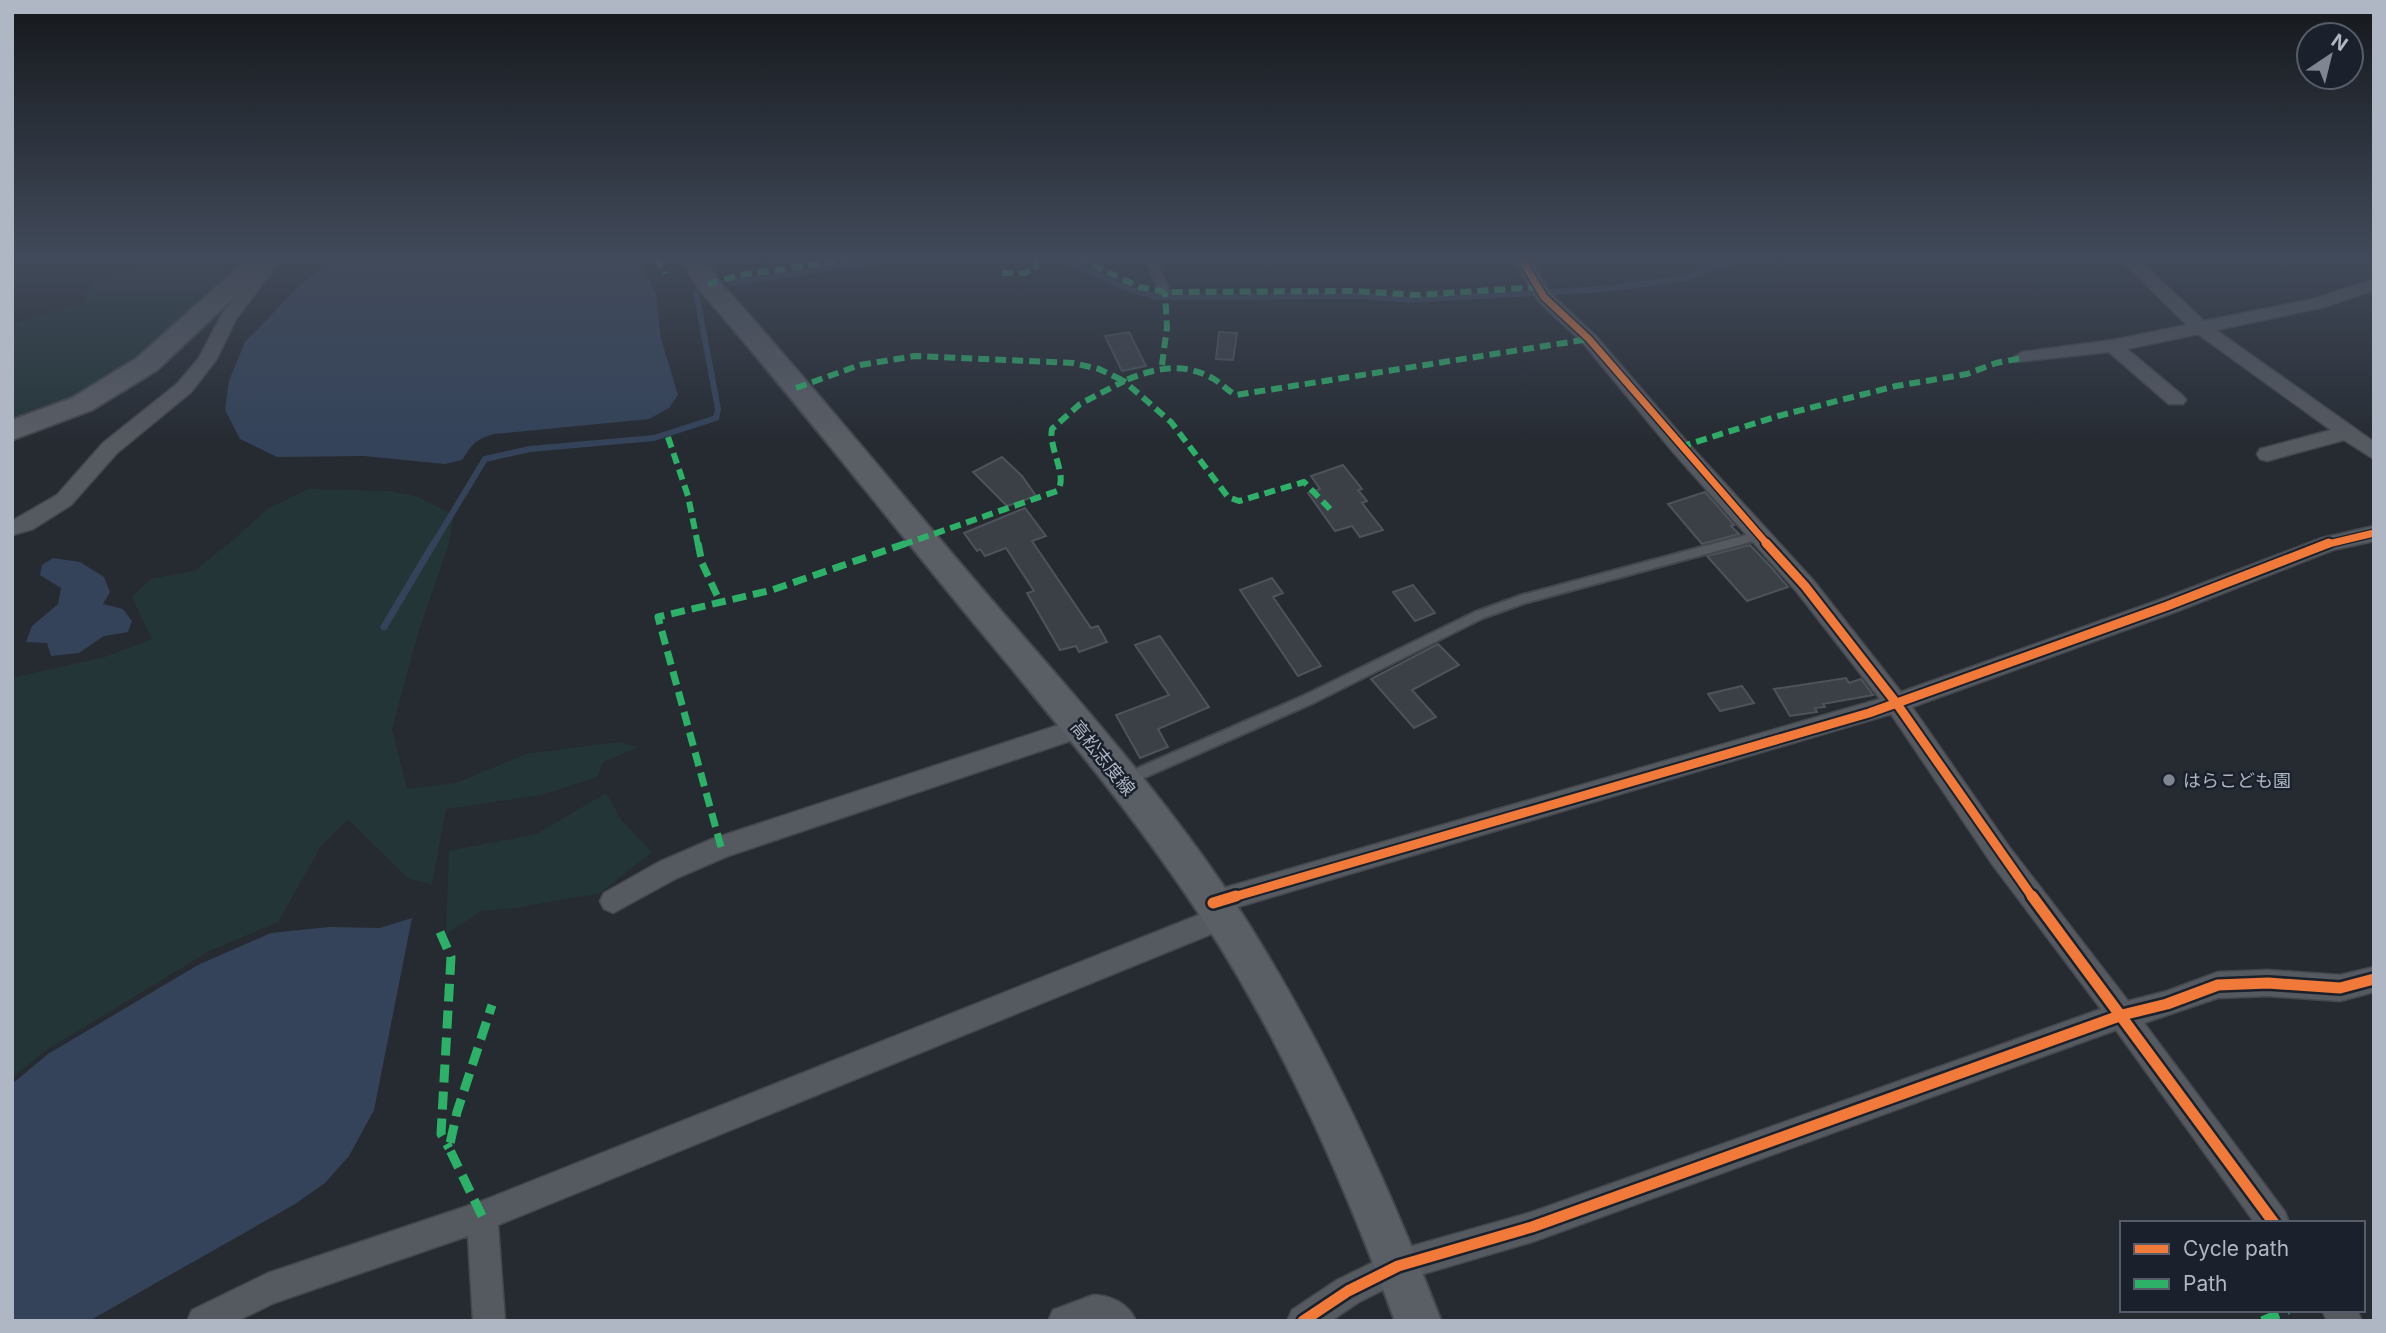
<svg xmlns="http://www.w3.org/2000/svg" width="2386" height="1333" font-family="Inter,'Noto Sans JP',sans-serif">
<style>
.green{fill:#243538}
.water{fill:#34435a}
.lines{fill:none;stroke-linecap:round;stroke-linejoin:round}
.stream-far1{stroke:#34435a;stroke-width:6}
.stream{stroke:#34435a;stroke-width:7}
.building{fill:#3b4046;stroke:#4e525a;stroke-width:2}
.lane-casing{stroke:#44474d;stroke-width:4}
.street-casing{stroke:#44474d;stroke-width:3}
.secondary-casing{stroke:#44474d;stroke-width:4}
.lane{fill:#555960;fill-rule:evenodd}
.street{fill:#555960;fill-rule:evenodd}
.secondary{fill:#5a5e65;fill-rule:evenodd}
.quiet-far2{stroke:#2db169;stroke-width:6;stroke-dasharray:11 6;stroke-linecap:butt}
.quiet-far1{stroke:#2db169;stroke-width:7;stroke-dasharray:14 7;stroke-linecap:butt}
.quiet{stroke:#2db169;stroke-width:9;stroke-dasharray:18 9;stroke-linecap:butt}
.cycleway-far2-casing{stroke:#1a212c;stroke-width:10}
.cycleway-far1-casing{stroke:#1a212c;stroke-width:13}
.cycleway-casing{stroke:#1a212c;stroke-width:16}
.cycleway-far2{stroke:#f17a3a;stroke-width:7}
.cycleway-far1{stroke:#f17a3a;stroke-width:9}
.cycleway{stroke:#f17a3a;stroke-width:11}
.poi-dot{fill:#7f8591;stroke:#1a212c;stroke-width:2.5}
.labels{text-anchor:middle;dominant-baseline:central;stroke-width:5;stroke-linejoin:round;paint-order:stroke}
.street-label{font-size:18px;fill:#afb6c4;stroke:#1a212c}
.poi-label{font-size:18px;fill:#afb6c4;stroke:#1a212c;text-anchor:start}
</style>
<rect width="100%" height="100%" fill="#262b32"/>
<path class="green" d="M177 259 213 260 227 275 123 370 72 400 12 421V324L86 303 90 283 126 269Z
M308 489 389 491 416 496 454 515 448 546 418 633 392 729 407 789 456 783 526 754 619 742 638 747 603 762 597 777 541 795 446 809 432 884 409 879 348 819 321 846 278 922 211 950 43 1052 12 1078V678L105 657 152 639 132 597 151 579 194 571 230 543 267 509Z
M606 793 622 821 652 852 600 893 515 908 481 911 446 934 449 851 537 834Z"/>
<path class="water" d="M337 257H638L656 294 661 339 678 395 669 408 649 419 494 434C474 440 473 444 462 460L445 464 364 456 277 457 240 439 225 410 229 381 245 342 301 284Z
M53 558 80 562 104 577 110 592 103 604 123 609 132 621 128 632 104 636 79 653 51 656 47 643 26 642 32 626 58 604 61 588 40 575 42 565Z
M412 918 374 1110 349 1156 325 1183 295 1204 89 1321H12V1084L48 1054 198 965 271 933 329 927 380 928Z"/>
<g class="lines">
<path class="stream-far1" d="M1063 257 1125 288 1156 297 1365 296 1409 300 1605 289 1686 278 1741 257
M731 283 903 257
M433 545 485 459 530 449 654 438 716 418 718 409 696 292"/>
<path class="stream" d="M384 627 434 543"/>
</g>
<path class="building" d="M1129 332 1146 366 1122 371 1105 336Z
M1219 332 1237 333 1233 360 1216 359Z
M1002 457 1022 476 1036 496 1007 506 973 472Z
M1343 465 1362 489 1358 490 1367 501 1362 503 1383 530 1360 537 1352 526 1335 531 1308 493 1320 489 1311 476Z
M1705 492 1734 525 1731 526 1739 534 1702 544 1668 504Z
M1025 508 1046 536 1032 541 1091 628 1098 626 1107 642 1079 652 1076 646 1060 650 1027 593 1034 591 1006 548 985 556 980 549 977 551 964 533Z
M1750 545 1771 567 1788 587 1747 601 1707 556Z
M1272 578 1283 593 1273 597 1321 666 1298 676 1240 590Z
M1413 585 1435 613 1415 621 1393 592Z
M1160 636 1209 707 1158 729 1168 747 1140 758 1116 715 1169 695 1135 645Z
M1438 644 1459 665 1412 690 1436 717 1414 728 1371 679Z
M1846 678 1849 683 1861 679 1873 695 1823 704 1825 707 1815 708 1817 712 1790 716 1774 689Z
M1742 686 1754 703 1720 711 1708 694Z"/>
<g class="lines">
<g class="lane-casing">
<path id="lane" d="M1145 257H1154L1170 292 1168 294H1162L1160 292Z
M1761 531 1767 535 1765 538 1525 603 1483 618 1311 704 1132 783 1127 784 1122 783 1120 779 1122 775 1303 696 1475 612 1522 595Z"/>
</g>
<g class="street-casing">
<path id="street" d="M266 257H283L236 319 216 360 191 392 117 453 71 505 33 529 12 535V521L57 495 103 443 177 384 199 358 222 314Z
M1512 257H1529L1551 294 1595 335 1687 442 1813 580 1901 692 2159 600 2322 538 2374 526V541L2333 550 2175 612 1912 707 2010 848 2128 1001 2167 991 2218 972 2268 970 2340 975 2374 967V992L2340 1001 2268 996 2218 998 2144 1023 2285 1212 2289 1223H2255L2116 1030 1532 1242 1403 1280 1359 1302 1331 1321H1287L1292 1310 1337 1280 1398 1250 1532 1212 2101 1009 1992 864 1891 714 1231 909 1235 918 1231 926 498 1225 505 1321H473L468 1236 274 1303 237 1321H187L192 1310 268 1273 482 1201 1206 912 1200 903 1204 895 1213 891 1880 699 1797 592 1673 452 1583 343 1538 301Z
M2118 257H2136L2204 321 2314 299 2374 279V290L2324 307 2216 330 2374 442V459L2344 440 2267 461 2260 459 2257 454 2260 449 2331 430 2198 334 2127 349 2183 396 2186 400 2183 404H2169L2109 352 2015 362 2013 358 2022 352 2113 340 2187 325Z
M1080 718 1088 721 1092 728 1088 735 728 856 677 878 613 913 604 909 600 901 604 893 659 862 712 839Z
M1093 1295C1111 1295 1129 1304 1136 1321H1048L1053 1310Z
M2322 1310H2357L2362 1321H2327Z"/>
</g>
<g class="secondary-casing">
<path id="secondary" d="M250 257H277L157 370 92 410 12 440V420L72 398 137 358Z
M679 257H704L718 280C811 383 898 491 989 597 1080 702 1173 805 1248 923 1327 1049 1388 1183 1441 1321H1395C1347 1191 1292 1063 1219 945 1144 825 1053 719 963 610 875 503 790 394 699 289Z"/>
</g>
<use href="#lane" class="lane"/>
<use href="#street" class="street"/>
<use href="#secondary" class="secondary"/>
<path class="quiet-far2" d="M656 257 665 274
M1077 257 1139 287 1165 292 1355 291 1418 295 1538 287
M1002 273H1025L1035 268 1037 257
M708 284 740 275 868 257
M1162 365 1167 327 1165 292
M796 388 860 365 915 356 1073 363 1099 369 1124 381C1155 368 1182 361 1214 379 1222 384 1228 391 1236 395L1589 339
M668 437 688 496 698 545
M1680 447 1778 416 1896 386 1967 374 1996 363 2022 358
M902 545 1057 491C1069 477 1048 448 1052 429L1080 404 1124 381 1171 422 1228 497 1239 501 1304 482 1330 509"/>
<path class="quiet-far1" d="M698 543 702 563 721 604
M721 847 658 617 772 590 907 543"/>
<path class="quiet" d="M440 932 451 957 441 1134 449 1148
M482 1216 449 1148 457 1112 492 1005
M2262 1321 2288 1310"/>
<g class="cycleway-far2-casing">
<path id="cycleway-far2" d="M1520 257 1544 297 1589 339 1768 545
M2324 545 2374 533"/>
</g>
<g class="cycleway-far1-casing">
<path id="cycleway-far1" d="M1766 543 1805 586 1897 704 2033 898
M1230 898 1869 713 2167 606 2329 543"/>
</g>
<g class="cycleway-casing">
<path id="cycleway" d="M2032 896 2274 1223
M1213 903 1236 896
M1303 1321 1348 1291 1398 1266 1532 1227 2122 1015 2167 1004 2218 985 2268 983 2340 988 2374 979"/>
</g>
<use href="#cycleway-far2" class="cycleway-far2"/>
<use href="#cycleway-far1" class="cycleway-far1"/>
<use href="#cycleway" class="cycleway"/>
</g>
<linearGradient id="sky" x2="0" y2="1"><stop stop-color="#15181c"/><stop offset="0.58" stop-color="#414a5a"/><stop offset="1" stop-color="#414a5a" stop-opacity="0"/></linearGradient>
<rect width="2386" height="444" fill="url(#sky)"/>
<circle class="poi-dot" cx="2169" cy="780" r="7"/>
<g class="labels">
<g class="street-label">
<text transform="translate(1103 758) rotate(51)">高松志度線</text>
</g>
<g class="poi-label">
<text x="2183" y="780">はらこども園</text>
</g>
</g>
<rect width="2386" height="1333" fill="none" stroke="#afb6c4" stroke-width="28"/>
<rect x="2120" y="1221" width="245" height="91" fill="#1a212c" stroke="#565d69" stroke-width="2"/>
<rect x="2134" y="1244" width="35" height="10" fill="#f17a3a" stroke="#565d69" stroke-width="2"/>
<text x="2183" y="1256" font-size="21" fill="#afb6c4">Cycle path</text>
<rect x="2134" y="1279" width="35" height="10" fill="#2db169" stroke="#565d69" stroke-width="2"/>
<text x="2183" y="1291" font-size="21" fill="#afb6c4">Path</text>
<g transform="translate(2330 56) rotate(35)"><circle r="33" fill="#1a212c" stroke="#565d69" stroke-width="2"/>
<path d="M0-5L12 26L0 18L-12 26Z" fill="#7f8591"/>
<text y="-10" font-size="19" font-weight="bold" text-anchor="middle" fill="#afb6c4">N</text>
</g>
</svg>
